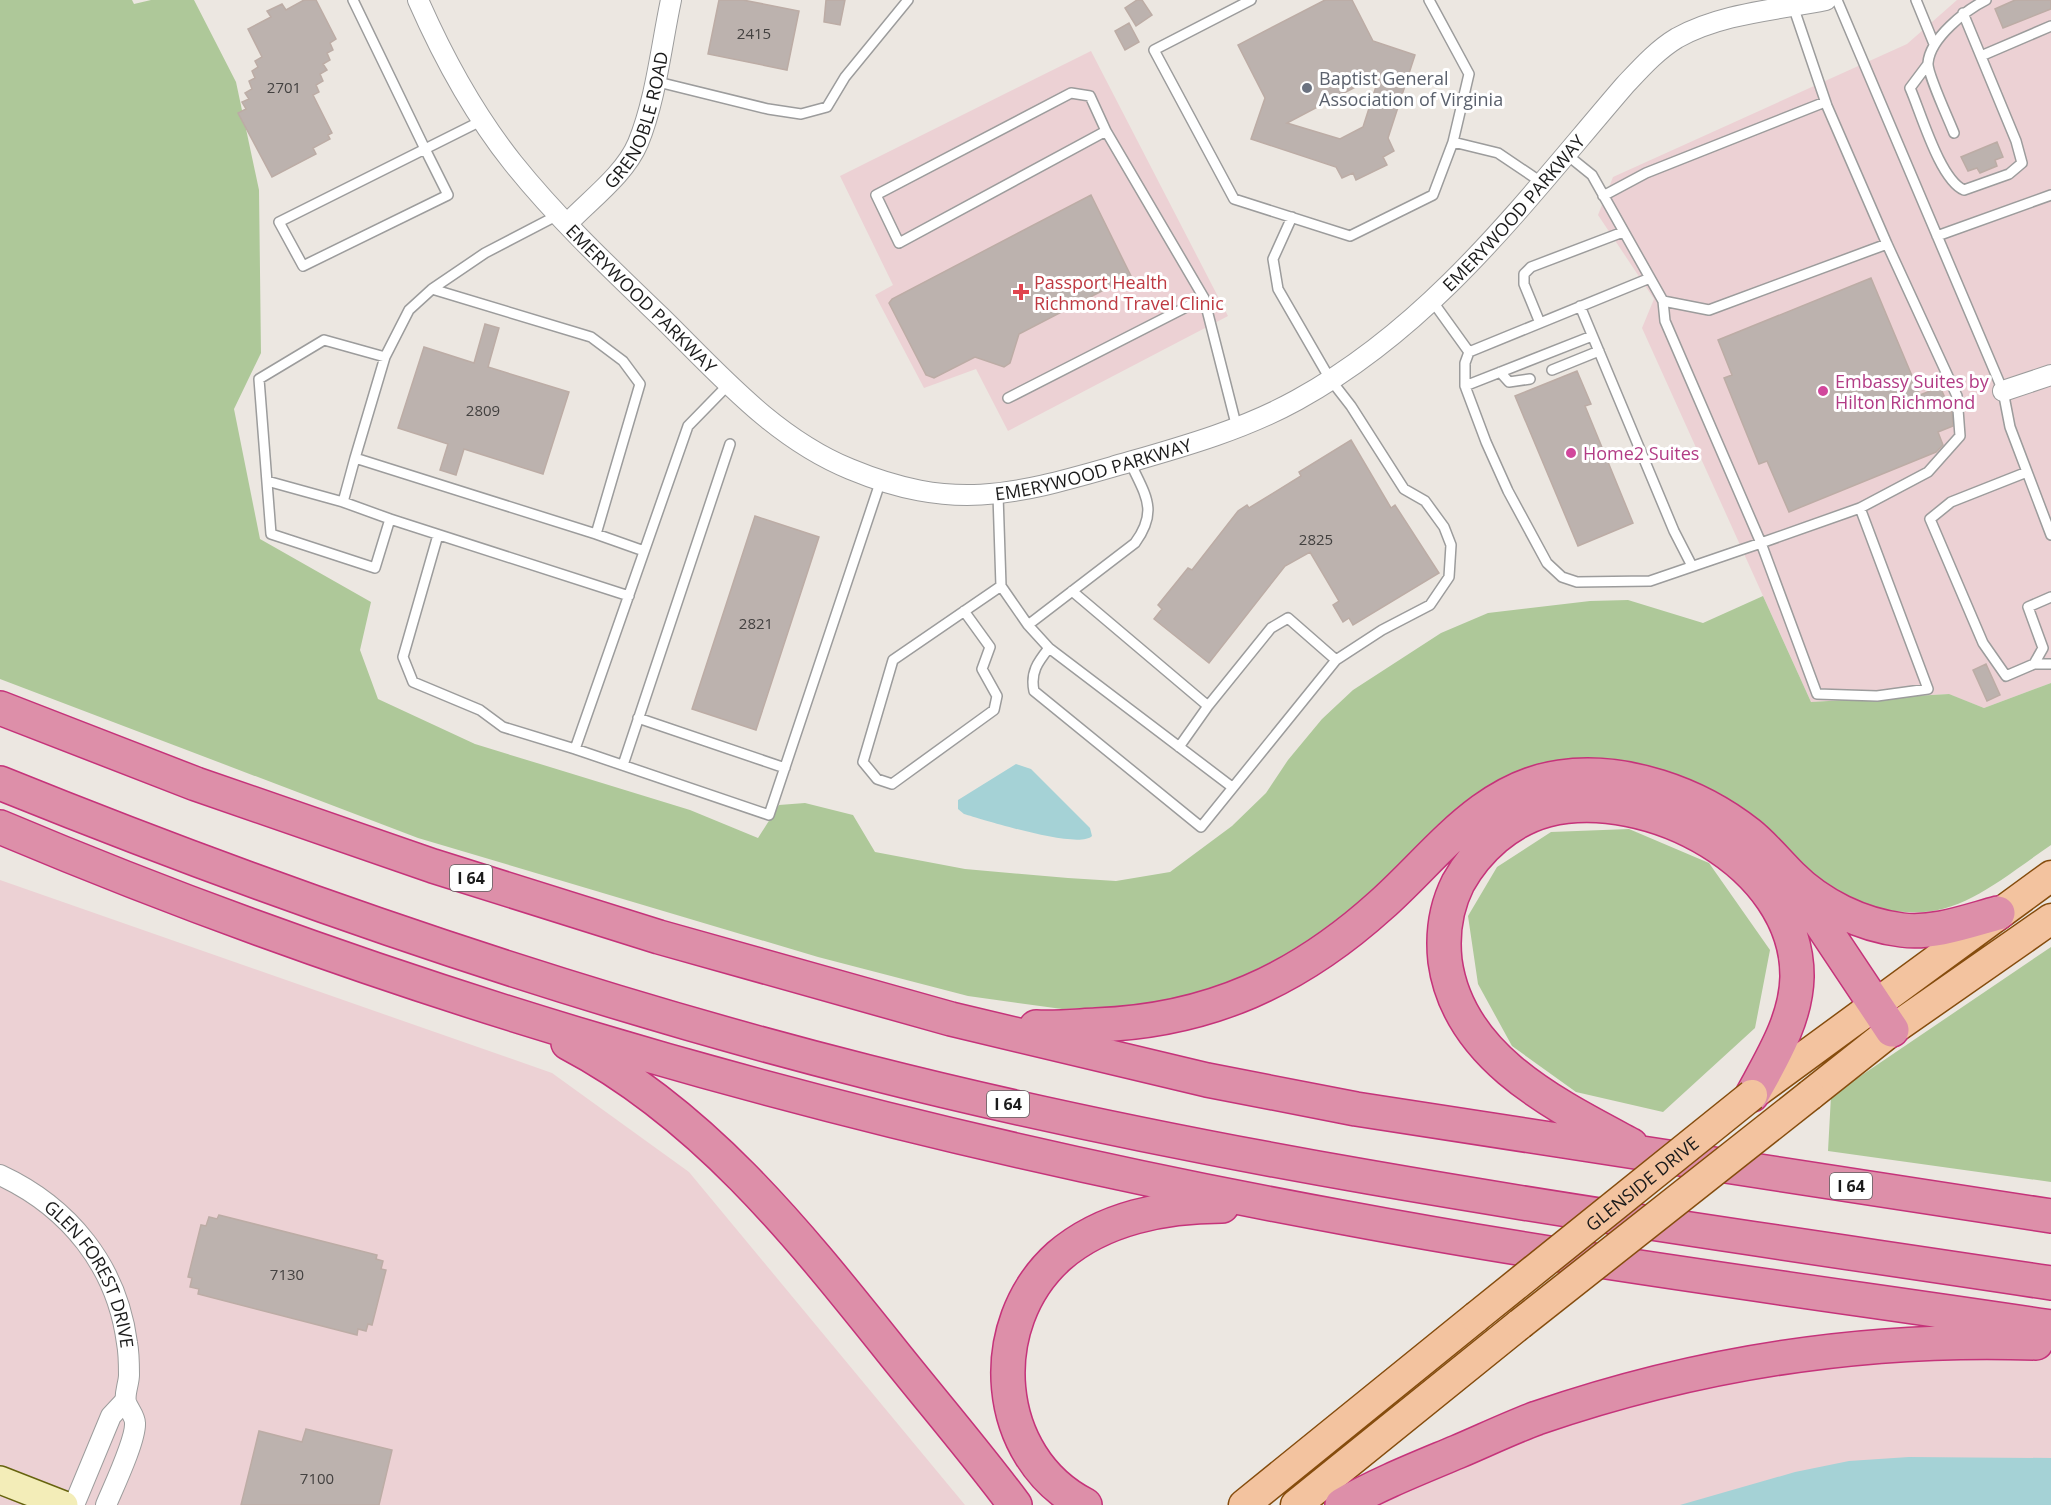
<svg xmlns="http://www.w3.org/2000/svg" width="2051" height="1505" font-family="'Open Sans',sans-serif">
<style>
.commercial{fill:#ecd1d4}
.forest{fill:#aec899}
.water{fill:#a5d2d6}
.building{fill:#bcb2ae;stroke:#bcaca5;stroke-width:1.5;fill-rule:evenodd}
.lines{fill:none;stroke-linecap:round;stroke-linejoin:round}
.service-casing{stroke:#9c9c9c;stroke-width:12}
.minor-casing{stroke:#9c9c9c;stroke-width:22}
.secondary-casing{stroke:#66630e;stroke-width:30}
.primary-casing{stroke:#854c0d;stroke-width:33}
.motorway-casing{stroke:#c5337a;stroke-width:36}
.service{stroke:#fff;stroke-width:9}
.minor{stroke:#fff;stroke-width:20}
.secondary{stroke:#f3edb8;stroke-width:27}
.primary{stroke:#f3c39f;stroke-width:30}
.motorway{stroke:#dd8fa9;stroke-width:33}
.primary-bridge-casing{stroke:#854c0d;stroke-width:33;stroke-linecap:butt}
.primary-bridge{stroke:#f3c39f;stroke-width:30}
.worship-dot{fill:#6b7280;stroke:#fff;stroke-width:2}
.health-dot{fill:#e0444e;stroke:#fff;stroke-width:2}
.hotel-dot{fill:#d1479c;stroke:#fff;stroke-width:2}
.labels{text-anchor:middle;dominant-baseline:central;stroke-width:6;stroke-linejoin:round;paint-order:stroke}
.number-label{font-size:15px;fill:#434140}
.shield{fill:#fff;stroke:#5f5f5f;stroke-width:1.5}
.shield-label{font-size:16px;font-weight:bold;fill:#1b1b1b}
.worship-label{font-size:18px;fill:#5b616d;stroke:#fff;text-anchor:start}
.street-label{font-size:18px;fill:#1b1b1b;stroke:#fff}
.health-label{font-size:18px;fill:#be3a42;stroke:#fff;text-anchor:start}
.hotel-label{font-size:18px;fill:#b23c85;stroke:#fff;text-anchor:start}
</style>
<rect width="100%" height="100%" fill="#ece7e1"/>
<path class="commercial" d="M1957 0H2051V683L1984 708 1948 694 1811 702 1642 328 1654 299 1598 215 1613 177 1907 44Z
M1091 51 1228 316 1008 431 976 369 924 388 875 295 893 285 840 176Z
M0 880 552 1073 689 1172 965 1505H0Z
M2051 1343V1505H1342L1688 1375Z"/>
<path class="forest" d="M0 0H132L134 4 151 0H194L236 82 259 190 261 353 234 409 260 539 371 602 360 650 378 699 475 744 690 810 758 838 779 805 805 803 853 815 875 852 965 869 1068 878 1116 881 1170 872 1232 826 1266 793 1288 760 1322 719 1353 690 1441 633 1488 613 1590 601 1628 600 1703 623 1763 596 1811 702 1949 694 1984 708 2051 683V845C1969 902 1943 932 1840 898L1609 769 1357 908 1308 943 1259 970 1194 995 1137 1006 1062 1009 968 996 818 957 418 838 0 679Z
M1629 829 1709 863 1770 950 1755 1028 1663 1112 1576 1092 1512 1046 1478 984 1468 916 1497 867 1551 832Z
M2051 947V1182L1828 1151 1831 1096Z"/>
<path class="water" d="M1016 764 1031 769 1090 828 1092 836C1078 850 985 820 964 814L958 809V800Z
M1909 1457 2051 1458V1505H1680L1795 1472 1849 1461Z"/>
<path class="building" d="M304 0H316L336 39 330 43 333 50 327 53 330 60 323 64 327 70 320 74 323 81 316 85 319 92 313 95 332 133 328 135 330 139 313 148 316 154 272 177 238 113 246 109 242 102 249 99 245 93 252 89 249 81 255 78 252 71 258 67 255 61 262 57 248 29 271 17 267 11 282 4 286 10Z
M719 0H743L799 11 787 70 708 54Z
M826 0H845L840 25 824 22Z
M1137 0H1142L1152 15 1136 26 1125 8Z
M1325 0H1352L1373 41 1415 55 1388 138 1394 151 1383 157 1387 165 1356 180 1353 173 1342 178 1336 167 1251 139 1265 98 1238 45ZM1380 74 1363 127 1340 139 1287 123Z
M2015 0H2051V9L2003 28 1995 9Z
M1129 23 1139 42 1125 50 1115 31Z
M1997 142 2003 157 1995 160 1997 166 1980 173 1977 168 1968 171 1961 157Z
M1091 195 1131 276 1019 334 1010 363 1004 367 975 357 934 378 926 375 889 303 892 299Z
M1871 278 1920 395 1940 387 1952 413 1953 426 1938 432 1943 445 1936 452 1789 512 1767 461 1759 464 1724 378 1732 375 1718 340Z
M485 324 499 328 488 367 569 392 543 474 464 449 456 475 440 470 448 444 398 428 424 347 474 363Z
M1577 371 1591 404 1585 406 1633 523 1578 546 1515 396Z
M1351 440 1391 508 1395 505 1439 573 1353 625 1349 618 1343 622 1333 605 1339 601 1310 552 1285 566 1209 663 1154 619 1162 609 1158 605 1188 568 1192 570 1238 511 1247 505 1249 508 1301 476 1299 472Z
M755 516 819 537 756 730 692 709Z
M1986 664 2000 695 1987 701 1973 670Z
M219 1215 377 1255 376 1259 383 1261 381 1269 386 1270 372 1325 368 1324 366 1331 358 1329 357 1335 198 1294 199 1289 190 1287 192 1278 188 1277 201 1225 206 1226 209 1217 217 1219Z
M306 1429 392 1450 379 1505H241L259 1431 302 1442Z"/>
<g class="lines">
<g class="service-casing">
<path id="service" d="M353 0 425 149 483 120
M1251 0 1154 50 1234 199 1350 236 1433 195 1453 142 1469 74 1429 0
M1837 0 2003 391 2010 427 2051 535
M1916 0 1934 44
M1981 56 2051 26
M1928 64 1910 88C1921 113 1940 180 1964 190L2009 174 2022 163 2016 141 1963 13
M654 81 768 109 801 114 827 107 845 77 908 0
M1106 131 1090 96 1071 93 876 195 899 243 1106 131 1204 298 1237 428
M1954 133C1949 120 1927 73 1928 63 1930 38 1966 10 1986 0
M1453 142 1498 153 1541 182
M425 149 448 195 303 266 279 222Z
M1566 154 1592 175 1663 301 1709 310 1887 244 1827 106 1793 6
M1603 196 1646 173 1825 102
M1937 236 2051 195
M432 289 409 310 385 357 355 458 596 534 640 384 623 361 591 337 432 289 485 253 558 215
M1433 302 1469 352 1465 363V386L1486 442 1508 491 1547 563 1562 577 1577 582 1650 581 1761 543 1665 321 1663 301
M1580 306 1674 531 1692 566
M1540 323 1524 284V274L1531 267 1623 232
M1469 352 1650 278
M385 357 324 340 259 379 271 534 375 568 390 519 629 596
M1552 370 1599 351
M1500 372 1509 382 1530 379
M729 384 688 426 575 749 769 815 881 480
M1465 386 1592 336
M1008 398 1204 298
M355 458 343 502 390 519
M2027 472 1951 502 1930 519 1983 643 2006 676 2034 664 2043 648 2028 607 2051 597
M267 481 343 502
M1860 508 1761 543 1817 694 1877 696 1928 689 1860 508 1928 472 1960 436 1957 396 1887 244
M596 534 644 551
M438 535 403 657 413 682 480 710 503 727 575 749
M1001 586 1028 625 1135 543C1159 510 1145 495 1130 462
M1072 591 1208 706 1179 747
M964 611 990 647 982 669 997 696 994 710 892 784 877 779 863 762 893 660 1001 586 998 495
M1028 625 1049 648C1038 662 1030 672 1034 691L1201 827 1336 660 1382 630 1430 605 1449 577 1451 545 1444 527 1425 501 1404 489 1351 406 1330 379 1278 289 1273 259 1292 217
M1049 648 1232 787
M2034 664H2051
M1208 706 1271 628 1288 618 1336 660
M638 718 785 768
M623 765 730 444"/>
</g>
<g class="minor-casing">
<g id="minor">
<path id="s1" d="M418 0C443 57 474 114 513 163 557 218 610 268 661 317 719 374 774 438 850 469 951 511 1011 496 1112 467 1174 449 1239 432 1297 400 1434 325 1525 201 1625 85 1641 68 1657 50 1677 38 1722 13 1777 10 1826 0"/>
<path id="s2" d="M568 223C591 199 625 174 638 143 656 99 661 47 671 0"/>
<path d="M2003 391 2051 375"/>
<path id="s3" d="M0 1175C69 1207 117 1266 127 1343 129 1353 129 1364 129 1375 129 1383 124 1394 126 1402 128 1409 135 1416 135 1423 136 1440 113 1488 106 1505"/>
<path d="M74 1505 111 1416 125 1401"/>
</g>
</g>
<g class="secondary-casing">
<path id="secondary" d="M0 1480 64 1505"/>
</g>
<g class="primary-casing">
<path id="primary" d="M1752 1095 2051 876
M1810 1095 1892 1030 2051 919
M1244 1505 1476 1317
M1296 1505 1520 1324"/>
</g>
<g class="motorway-casing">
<path id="motorway" d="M0 708 196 784 433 866 659 937 951 1019 1207 1080 1356 1109 2051 1216
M0 783C282 897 572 997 868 1072 1257 1171 1655 1223 2051 1283
M0 827C431 1009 887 1134 1346 1218 1580 1262 1816 1292 2051 1327
M1798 889 1892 1030
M1036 1027C1056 1028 1076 1026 1096 1025 1209 1021 1298 980 1381 905 1435 857 1482 788 1560 777 1625 768 1697 793 1749 834 1764 846 1777 862 1791 876 1820 905 1861 925 1902 930 1934 934 1968 921 1998 913
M568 1043C701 1113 795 1230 887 1345 929 1398 974 1450 1015 1505
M1631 1145C1554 1104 1458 1057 1445 961 1442 934 1446 907 1458 883 1477 849 1509 820 1547 810 1647 785 1798 863 1797 977 1796 1020 1772 1058 1752 1095
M1085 1505C992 1457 983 1324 1059 1256 1103 1218 1165 1206 1222 1206
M1342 1505C1378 1484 1419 1468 1457 1452 1483 1441 1510 1428 1537 1418 1697 1363 1866 1337 2036 1343"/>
</g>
<use href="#service" class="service"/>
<use href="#minor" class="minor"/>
<use href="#secondary" class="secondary"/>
<use href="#primary" class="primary"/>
<use href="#motorway" class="motorway"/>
<g class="primary-bridge-casing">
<g id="primary-bridge">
<path id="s4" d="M1476 1317 1752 1095"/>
<path d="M1520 1324 1810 1095"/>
</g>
</g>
<use href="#primary-bridge" class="primary-bridge"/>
</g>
<circle class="worship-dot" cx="1307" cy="88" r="6"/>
<path class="health-dot" d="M1018 283h6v6h6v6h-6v6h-6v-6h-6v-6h6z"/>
<g class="hotel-dot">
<circle cx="1823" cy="391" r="6"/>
<circle cx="1571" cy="453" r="6"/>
</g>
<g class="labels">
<g class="number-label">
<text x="754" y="33">2415</text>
<text x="284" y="87">2701</text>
<text x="483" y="410">2809</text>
<text x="1316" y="539">2825</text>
<text x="756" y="623">2821</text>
<text x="287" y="1274">7130</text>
<text x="317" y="1478">7100</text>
</g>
<g class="shield">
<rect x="450" y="865" width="42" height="26" rx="4.5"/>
<rect x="987" y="1091" width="42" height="26" rx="4.5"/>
<rect x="1830" y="1173" width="42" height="26" rx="4.5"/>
</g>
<g class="shield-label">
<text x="471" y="878">I 64</text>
<text x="1008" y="1104">I 64</text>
<text x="1851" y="1186">I 64</text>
</g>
<g class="worship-label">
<text x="1319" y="78">Baptist General<tspan x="1319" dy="21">Association of Virginia</tspan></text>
</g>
<g class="street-label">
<text stroke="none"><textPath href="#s2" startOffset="128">GRENOBLE ROAD</textPath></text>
<text stroke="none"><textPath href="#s1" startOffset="1401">EMERYWOOD PARKWAY</textPath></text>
<text stroke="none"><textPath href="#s1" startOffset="376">EMERYWOOD PARKWAY</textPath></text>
<text stroke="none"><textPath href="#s1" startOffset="897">EMERYWOOD PARKWAY</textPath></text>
<text stroke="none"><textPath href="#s4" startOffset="213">GLENSIDE DRIVE</textPath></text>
<text stroke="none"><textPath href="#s3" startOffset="140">GLEN FOREST DRIVE</textPath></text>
</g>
<g class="health-label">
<text x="1034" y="282">Passport Health<tspan x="1034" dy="21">Richmond Travel Clinic</tspan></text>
</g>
<g class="hotel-label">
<text x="1835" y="381">Embassy Suites by<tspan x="1835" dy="21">Hilton Richmond</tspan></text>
<text x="1583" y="453">Home2 Suites</text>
</g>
</g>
</svg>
